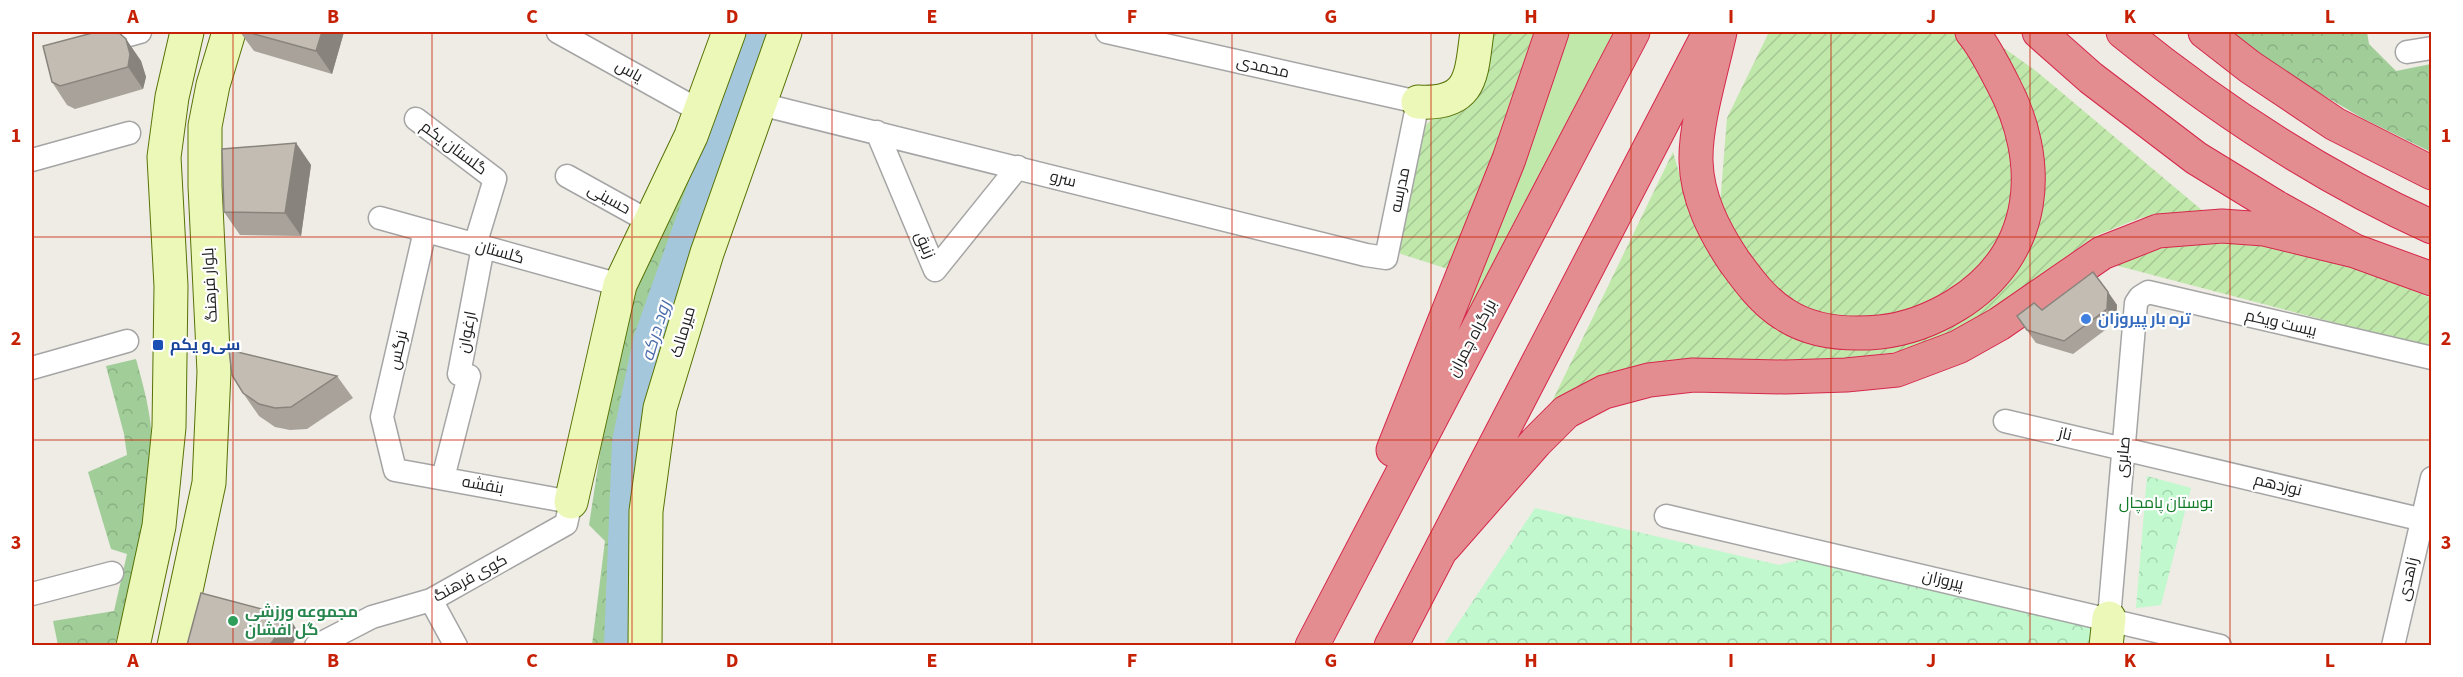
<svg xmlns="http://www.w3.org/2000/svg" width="2463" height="677" font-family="'Source Sans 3',Cairo,sans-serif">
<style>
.grass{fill:#c0e8ab}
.forest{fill:url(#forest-crowns)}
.park{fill:url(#park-crowns)}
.garden{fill:url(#garden-furrows)}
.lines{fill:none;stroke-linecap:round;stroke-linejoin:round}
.river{stroke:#a5c7db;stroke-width:34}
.street-casing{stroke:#a5a5a5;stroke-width:25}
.secondary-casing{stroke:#577207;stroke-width:35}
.highway-casing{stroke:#d5284b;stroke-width:35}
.street{stroke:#fff;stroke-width:22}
.secondary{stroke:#ecf8b8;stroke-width:33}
.highway{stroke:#e48d91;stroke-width:33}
.wall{fill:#a8a29a}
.shaded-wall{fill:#88847d}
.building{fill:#c3bcb3;stroke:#88847d;stroke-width:1.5}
.grid{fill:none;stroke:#c62005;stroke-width:1.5;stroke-opacity:0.55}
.shop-dot{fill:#3f7fe0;stroke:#fff;stroke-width:2}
.transit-dot{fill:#1a4fb4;stroke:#fff;stroke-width:2}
.leisure-dot{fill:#2e9e5b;stroke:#fff;stroke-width:2}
.labels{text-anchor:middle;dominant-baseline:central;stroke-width:4.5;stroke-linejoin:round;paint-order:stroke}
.street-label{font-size:16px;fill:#1e1e1e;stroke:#fff}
.shop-label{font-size:16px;font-weight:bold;fill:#366cbe;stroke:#fff;text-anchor:start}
.transit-label{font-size:16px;font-weight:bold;fill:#164399;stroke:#fff;text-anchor:start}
.park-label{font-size:16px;fill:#0e7926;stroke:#fff}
.leisure-label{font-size:16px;font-weight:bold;fill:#27864d;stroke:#fff;text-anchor:start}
.water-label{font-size:18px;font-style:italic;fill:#4c6eab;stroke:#fff}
.neatline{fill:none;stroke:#c62005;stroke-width:2}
.grid-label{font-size:20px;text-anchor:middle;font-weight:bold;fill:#c62005}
</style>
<defs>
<pattern id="forest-crowns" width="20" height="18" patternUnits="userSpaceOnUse" patternTransform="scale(1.5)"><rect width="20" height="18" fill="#a1cd99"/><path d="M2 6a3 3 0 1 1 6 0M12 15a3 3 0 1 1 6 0" fill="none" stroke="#8ab083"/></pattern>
<pattern id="park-crowns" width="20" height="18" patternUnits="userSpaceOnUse" patternTransform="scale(1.5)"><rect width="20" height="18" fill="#c1f8cd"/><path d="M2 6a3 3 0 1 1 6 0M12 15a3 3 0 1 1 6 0" fill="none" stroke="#a5d4b0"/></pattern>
<pattern id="garden-furrows" width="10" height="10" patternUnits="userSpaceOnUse" patternTransform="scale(1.5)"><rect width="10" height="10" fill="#c0e8ab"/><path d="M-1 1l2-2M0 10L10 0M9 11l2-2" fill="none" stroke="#a5c793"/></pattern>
</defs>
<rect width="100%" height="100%" fill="#eeece4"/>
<path class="grass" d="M1566 32H1614L1537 186 1464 322 1457 308Z"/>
<path class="forest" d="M2232 32H2367L2369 44 2396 71 2431 64V152L2364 119 2280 70Z
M686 178 693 182 626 393 610 645H592L605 541 589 525 610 388 630 305Z
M136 359C144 388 153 420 152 450 148 517 131 581 115 645H58L53 621 114 611 127 554 111 549 88 472 127 455 124 434 106 366Z"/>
<path class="park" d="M2147 476 2191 488 2161 605 2136 608Z
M1535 508 1779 565 1808 558 2096 627 2094 646H1443Z"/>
<path class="garden" d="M1489 32H1541L1451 270 1401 254 1393 247 1419 131 1438 114Z
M1769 32H1959L2011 122 2020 180 1986 274 1902 316 1849 320 1808 314 1763 282 1720 205 1727 118Z
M1998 44 2036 71 2203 211 2140 218 2095 236 1974 323 1923 349 1848 358 1691 364 1547 412 1673 152 1691 212 1743 294 1903 344 2030 226Z
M2211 233 2330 257 2431 298V348L2107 263 2126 253Z"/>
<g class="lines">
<path class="river" d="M621 646 629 442 650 341 760 32"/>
<g class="street-casing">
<path id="street" d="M558 32 700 111
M93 45 140 32
M2407 52 2432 48
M760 104 1366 255 1386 258 1418 102 1107 32
M416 119 495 179 475 245
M877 132 935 270 1018 167
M32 160 129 133
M567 176 650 222
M380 218 620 285
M32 368 127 341
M2005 421 2432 522
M443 478 469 376 459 374 483 247
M1666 516 2220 646
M32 594 112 573
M431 600 456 646
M2109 618 2136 303 2140 297 2148 292 2432 358
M316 646 372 617 431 600 566 524 571 502 395 470 382 417 425 231
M2393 646 2432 478"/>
</g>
<g class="secondary-casing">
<path id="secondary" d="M1418 102C1473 105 1471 75 1477 32
M571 502 620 285 691 136 729 32
M133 646 159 526 169 427 171 286 164 157 172 97 187 32
M174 646 209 483 214 372 205 186V126L213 85 229 32
M645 646 646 511 660 408 707 253 785 32
M2106 646 2109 618"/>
</g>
<g class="highway-casing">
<path id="highway" d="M1720 32C1712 69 1695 124 1696 161 1697 198 1714 231 1734 261 1748 280 1763 301 1784 314 1811 332 1848 335 1880 332 1908 329 1933 319 1956 305 2039 254 2045 162 2002 82 1993 65 1984 46 1972 32
M2039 32 2091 78 2196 158 2276 207 2355 251 2432 279
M2123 32C2217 108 2321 177 2432 227
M2205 32 2250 67 2335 124 2432 173
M1393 450 1509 159 1552 32
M1444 547 1536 442 1566 412 1604 392 1649 380 1693 375 1785 377 1846 375 1897 370 1958 347 1999 324 2102 253 2158 231 2222 226 2264 229 2355 251
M1312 646 1633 32
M1391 646 1708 35"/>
</g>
<use href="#street" class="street"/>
<use href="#secondary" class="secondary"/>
<use href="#highway" class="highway"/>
</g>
<path class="wall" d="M240 32H344L332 74 254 51Z
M126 39 141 61 146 77 143 89 75 109 67 105 52 82Z
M296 143 311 165 301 236 240 235 224 212Z
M2108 292 2117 305 2116 322 2073 354 2036 343 2017 316Z
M337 376 353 398 307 429 290 430 275 427 259 416 243 393Z"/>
<path class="shaded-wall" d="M322 32H344L332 74 316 51Z
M126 39 141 61 146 77 143 89 128 67Z
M296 143 311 165 301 236 285 213Z
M2108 292 2117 305 2116 322 2107 309Z
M288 616 299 633 292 645H269Z"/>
<path class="building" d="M96 32H118L126 39 130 54 128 67 60 86 52 82 43 46Z
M247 32H322L316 51Z
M296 143 285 213 224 212 222 149Z
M2093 272 2108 292 2107 309 2064 341 2027 330 2017 316 2034 303 2042 310Z
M229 350 337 376 291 407 275 408 259 404 243 393 232 375Z
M201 593 288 616 273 641 269 645H187Z"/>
<path class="grid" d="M233 32V646M432 32V646M632 32V646M832 32V646M1032 32V646M1232 32V646M1431 32V646M1631 32V646M1831 32V646M2030 32V646M2230 32V646M32 237H2432M32 440H2432"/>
<circle class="shop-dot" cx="2086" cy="319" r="6"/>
<rect class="transit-dot" x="152" y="339" width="12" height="12" rx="3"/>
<circle class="leisure-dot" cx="233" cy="621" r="6"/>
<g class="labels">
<g class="street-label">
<text transform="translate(1263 67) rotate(13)">محمدی</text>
<text transform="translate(629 71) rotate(29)">یاس</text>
<text transform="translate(454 148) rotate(37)">گلستان یکم</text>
<text transform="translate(1063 179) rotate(14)">سرو</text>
<text transform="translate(1400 190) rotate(-78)">مدرسه</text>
<text transform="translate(609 199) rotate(29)">حسینی</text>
<text transform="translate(925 245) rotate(67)">زنبق</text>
<text transform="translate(500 252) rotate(16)">گلستان</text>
<text transform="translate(210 285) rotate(-93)">بلوار فرهنگ</text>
<text transform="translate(2281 323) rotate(13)">بیست ویکم</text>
<text transform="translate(467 332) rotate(-79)">ارغوان</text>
<text transform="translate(683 332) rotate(-74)">میرمالک</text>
<text transform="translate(1472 338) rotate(-62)">بزرگراه چمران</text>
<text transform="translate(398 350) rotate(-77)">نرگس</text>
<text transform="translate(2065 434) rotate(13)">ناز</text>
<text transform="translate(2123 457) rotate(-85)">صابری</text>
<text transform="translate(483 485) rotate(10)">بنفشه</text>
<text transform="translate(2278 485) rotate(14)">نوزدهم</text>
<text transform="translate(470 578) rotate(-29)">کوی فرهنگ</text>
<text transform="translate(2408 579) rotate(-77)">زاهدی</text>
<text transform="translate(1943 580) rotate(13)">پیروزان</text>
</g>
<g class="shop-label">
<text x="2098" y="319">تره بار پیروزان</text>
</g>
<g class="transit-label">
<text x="170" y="345">سی‌و یکم</text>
</g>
<g class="park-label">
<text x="2166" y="503">بوستان پامچال</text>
</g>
<g class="leisure-label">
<text x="245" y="612">مجموعه ورزشی<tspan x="245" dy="18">گل افشان</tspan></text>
</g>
<g class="water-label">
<text transform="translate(656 331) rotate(-73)">رود درکه</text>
</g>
</g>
<rect width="2463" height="677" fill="none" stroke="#ffffff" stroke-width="66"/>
<rect x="33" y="33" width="2397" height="611" class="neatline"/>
<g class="grid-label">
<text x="133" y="23">A</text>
<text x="333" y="23">B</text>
<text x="532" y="23">C</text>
<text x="732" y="23">D</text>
<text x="932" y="23">E</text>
<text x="1132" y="23">F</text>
<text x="1331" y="23">G</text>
<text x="1531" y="23">H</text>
<text x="1731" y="23">I</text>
<text x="1931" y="23">J</text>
<text x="2130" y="23">K</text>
<text x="2330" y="23">L</text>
<text x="16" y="142">1</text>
<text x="2446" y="142">1</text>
<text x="16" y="345">2</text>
<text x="2446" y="345">2</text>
<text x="16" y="549">3</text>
<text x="2446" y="549">3</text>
<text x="133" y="667">A</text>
<text x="333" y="667">B</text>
<text x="532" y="667">C</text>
<text x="732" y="667">D</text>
<text x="932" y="667">E</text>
<text x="1132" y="667">F</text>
<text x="1331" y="667">G</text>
<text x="1531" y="667">H</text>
<text x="1731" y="667">I</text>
<text x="1931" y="667">J</text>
<text x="2130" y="667">K</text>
<text x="2330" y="667">L</text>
</g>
</svg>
